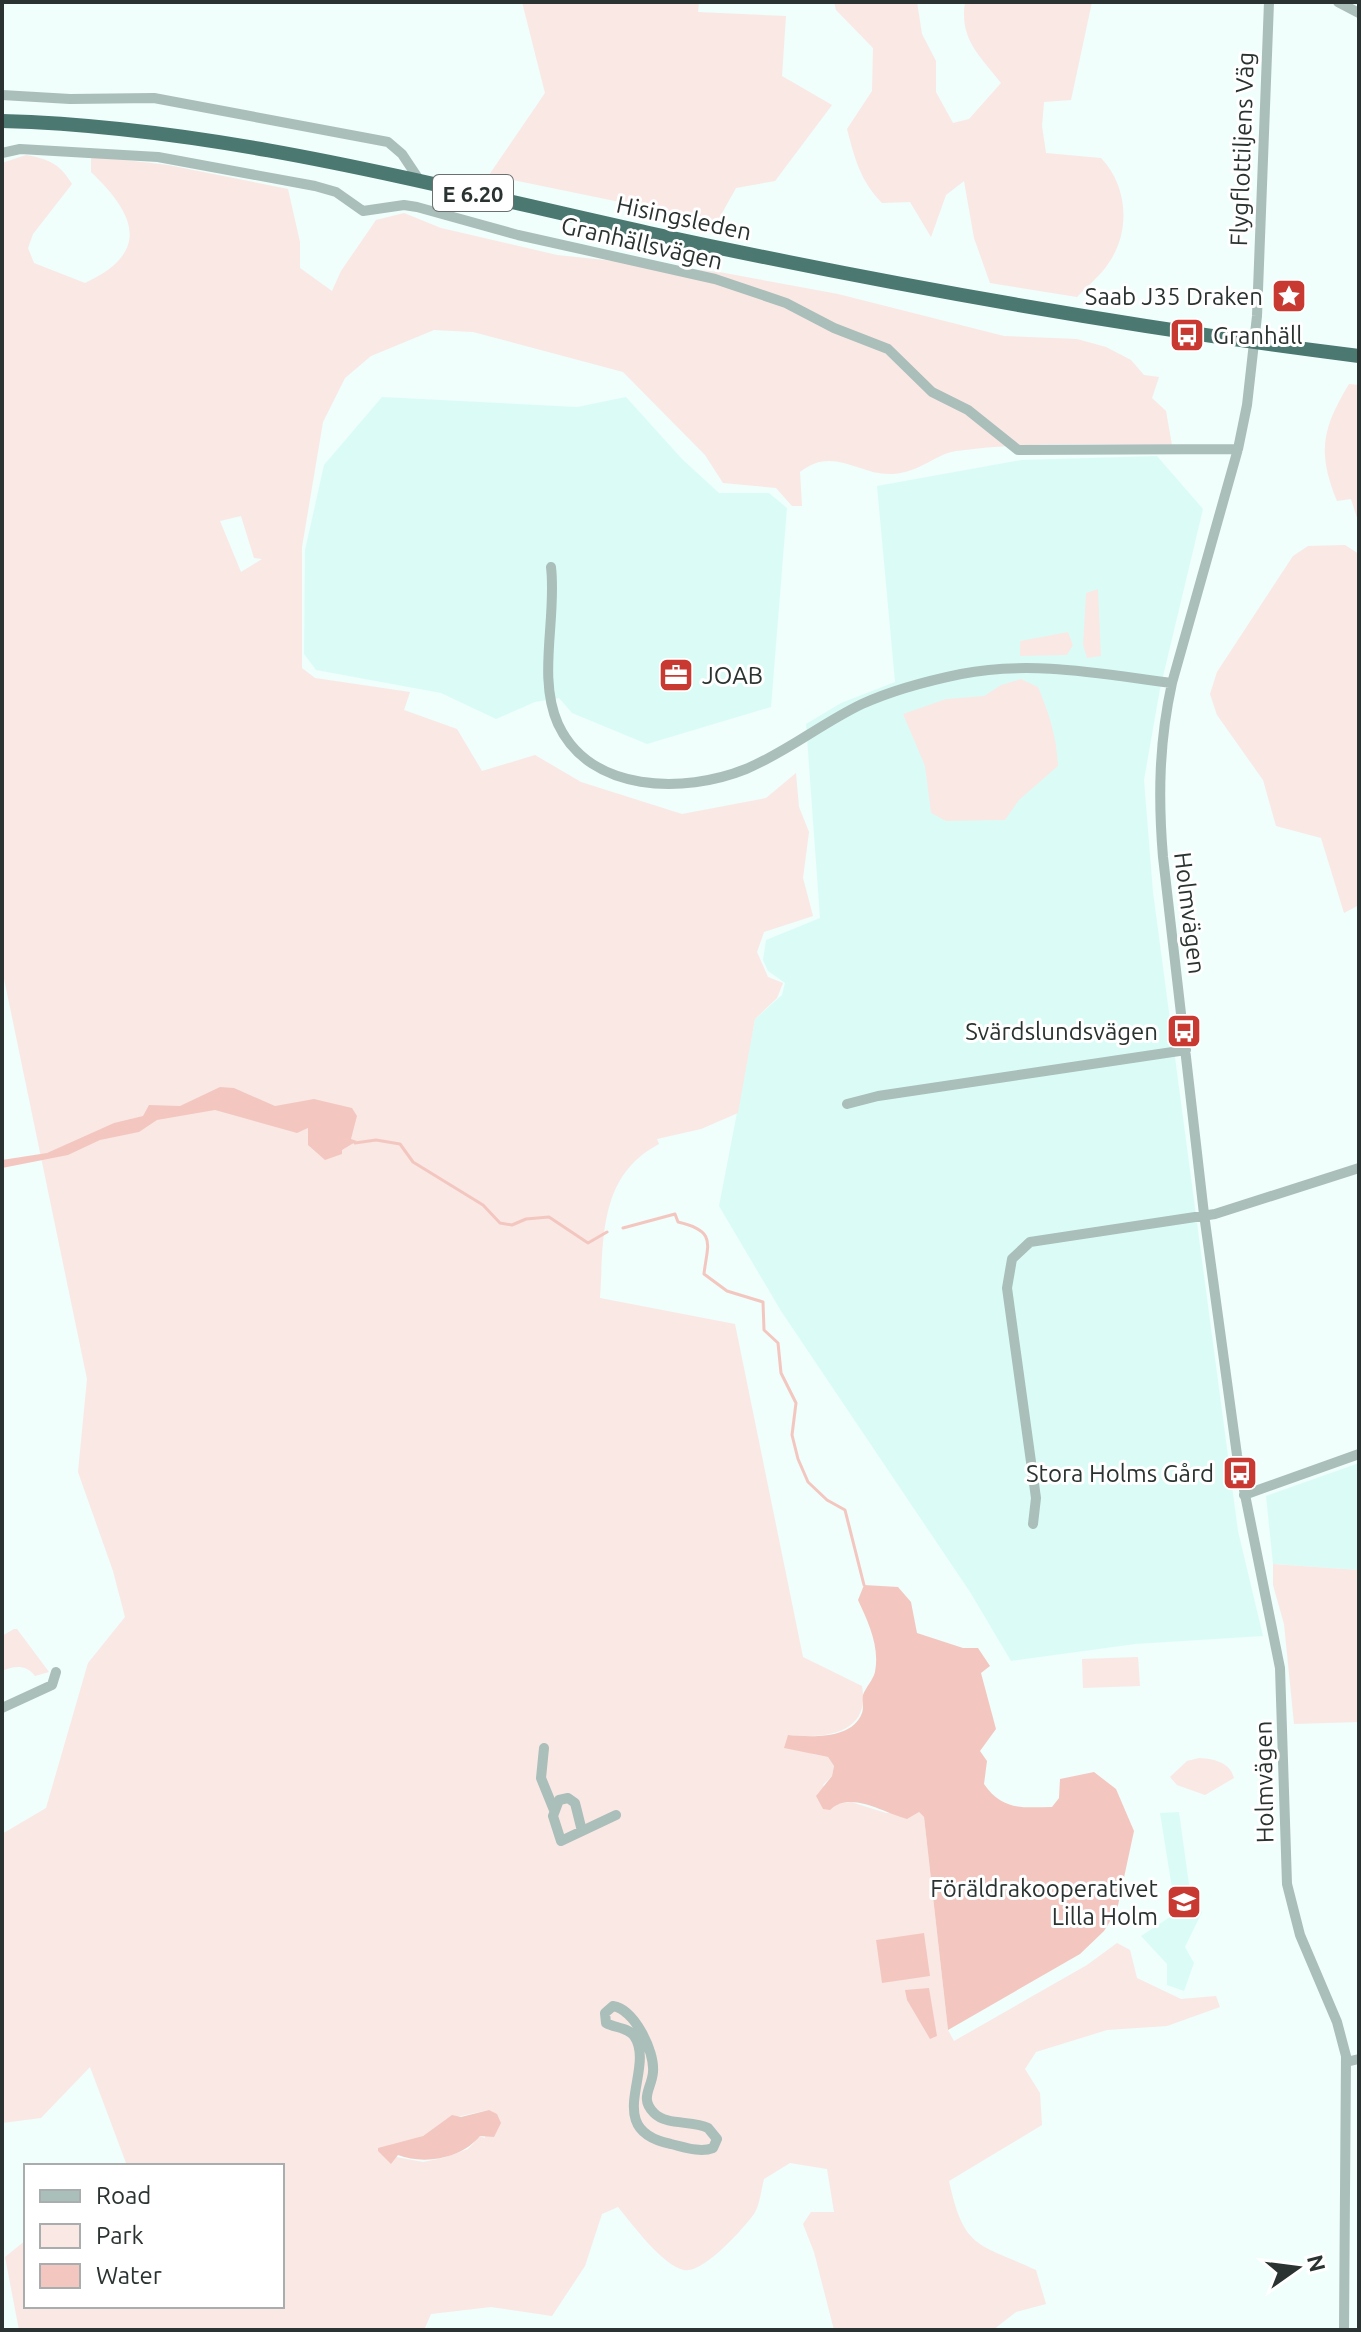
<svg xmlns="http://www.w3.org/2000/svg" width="1361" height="2332" font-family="Ubuntu,sans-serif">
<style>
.built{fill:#dbfcf6}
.green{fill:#fae8e5;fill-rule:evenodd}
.water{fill:#f3c7c0}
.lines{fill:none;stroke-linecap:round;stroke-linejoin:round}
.stream{stroke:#f3c7c0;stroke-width:3}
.minor{stroke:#aabeba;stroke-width:10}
.highway{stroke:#4b7871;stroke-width:14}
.labels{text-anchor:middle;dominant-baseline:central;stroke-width:6;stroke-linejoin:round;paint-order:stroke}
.shield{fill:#fff;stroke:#6a706f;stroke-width:2}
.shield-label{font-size:22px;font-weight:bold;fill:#2a3331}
.street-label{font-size:24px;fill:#2a3331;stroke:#fff}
.poi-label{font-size:24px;fill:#2a3331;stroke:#fff;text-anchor:end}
</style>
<rect width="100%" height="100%" fill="#f0fefc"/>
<path class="built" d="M382 397 577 407 626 397 682 459 719 493H769L787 508 771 707 647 744 572 713 559 698 535 702 496 719 441 693 316 670 304 654 305 550 324 465Z
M1157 456 1203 509 1160 689 1144 780 1153 892 1238 1531 1263 1636 1135 1644 1011 1661 970 1592 781 1311 719 1206 755 1019 782 995 785 983 768 971 763 960 766 940 820 918 806 724 841 703 895 682 877 486 1021 460Z
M1359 1463V1570L1273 1564 1266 1496Z
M1179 1812 1192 1906 1202 1912 1185 1947 1194 1963 1184 1991 1167 1985V1964L1141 1936 1176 1913 1160 1813Z"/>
<path class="green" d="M522 2H699L698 12 786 16 782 76 832 105 775 181 736 188 717 222 489 175 545 93Z
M834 2H917L922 34 936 61V92L953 123 969 119 1001 83C980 56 959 39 965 2H1092L1071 100 1044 102 1042 126 1046 153 1101 158C1128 186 1131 232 1108 264 1100 276 1087 286 1077 297L990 283 974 238 964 181 946 195 931 237 910 202 882 203C860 180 855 159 847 129L872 91 873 48 836 10Z
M26 155C49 159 60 164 72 184L33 234 28 248 34 263 85 283C152 252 135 214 91 172V156L168 165 288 189 300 242V268L332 291 341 271 376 220 404 213 441 228 557 255 719 272 838 294 1004 336 1077 339 1106 347 1131 360 1144 375 1159 377 1152 398 1166 411 1172 445C1100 445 1027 441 956 451 936 454 920 472 893 474 860 476 833 445 800 472L802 506H792L776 488 723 483 705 455 623 372 473 332 434 330 371 356 345 378 323 422 302 547V668L315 678 410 692 404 710 457 729 482 771 535 755 581 782 682 814 766 798 796 773 799 807 809 832 803 878 813 916 764 932 757 952 768 977 783 983 777 998 755 1019 738 1113 701 1129 657 1139 659 1144C598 1176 604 1239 600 1298L735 1324 803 1657 862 1686C871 1734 825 1739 788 1735L812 1754 828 1757 834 1766 832 1776 823 1785 836 1804 851 1802 886 1813 919 1812 924 1817 948 2030 954 2041 1087 1965 1117 1943 1130 1950 1137 1978 1181 1999 1216 1996 1220 2007 1167 2026 1107 2030 1036 2052 1025 2069 1040 2093 1042 2125 949 2181C964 2250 978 2243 1036 2270L1046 2304 1016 2312 993 2330H834L814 2252 803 2224 811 2212H834L827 2169 790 2163 764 2179C761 2190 760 2205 754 2214 743 2229 703 2274 684 2270 663 2266 632 2224 618 2207L602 2214 585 2266 552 2316 491 2307 431 2314 424 2330H19L5 2257 26 2240V2306H282V2166H122L126 2163 90 2067 41 2118 2 2123V1834L46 1808 88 1663 125 1617 113 1571 78 1472 87 1379 2 969V163ZM241 516 254 558 262 559 241 572 220 521ZM489 2110 485 2138 480 2136 468 2149 443 2158 423 2162 396 2157 399 2145 423 2136 447 2119Z
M1349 384 1359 385V524L1351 499 1337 501C1317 452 1322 429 1349 384Z
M1308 546 1345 545 1359 554V905L1344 913 1321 838 1276 826 1263 780 1217 715 1210 694 1217 672 1293 556Z
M1098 589 1101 656 1087 658 1083 645 1086 593Z
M1068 632 1073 645 1067 655 1020 656V641Z
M1021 679 1038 687C1049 713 1057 738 1058 766L1019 800 1005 820 946 821 931 813 925 766 903 714 946 699 984 696 1001 685Z
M1273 1564 1359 1570V1722L1294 1724 1284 1624 1273 1585Z
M14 1629H17L49 1672 35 1676C26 1664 14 1666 2 1671V1636Z
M1138 1657 1140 1686 1083 1688 1082 1659Z
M1199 1758C1214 1759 1230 1762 1234 1778L1205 1795 1177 1785 1170 1777 1187 1761Z"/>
<path class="water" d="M220 1087 234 1088 275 1106 314 1099 352 1108 357 1116 351 1139 357 1141 342 1150V1154L325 1160 308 1145V1128L297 1133 215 1110 157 1120 139 1132 100 1140 68 1155 2 1168V1160L47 1153 114 1123 143 1116 149 1105 180 1106Z
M864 1585 898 1587 911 1602 917 1633 963 1648H978L990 1666 981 1673 996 1729 980 1751 987 1761 984 1784C1003 1812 1025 1807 1052 1807L1059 1798 1060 1779 1094 1772 1116 1789 1134 1831 1117 1910 1104 1931 1080 1954 948 2030 924 1817 919 1812 907 1819C884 1813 850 1790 830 1810L823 1809 816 1796 832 1776 834 1766 828 1757 784 1748 788 1735C810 1737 852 1740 862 1713 864 1708 862 1700 863 1695 866 1687 873 1680 875 1672 880 1646 868 1622 858 1600Z
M924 1933 930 1976 882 1983 876 1940Z
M929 1988 937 2036 930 2039 907 2000 905 1990Z
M489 2110 497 2114 501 2123 494 2137 480 2136C461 2159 424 2165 398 2155L391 2164 378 2151V2148L423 2136 452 2115 461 2117Z"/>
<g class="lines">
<path class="stream" d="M355 1143 376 1140 400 1144 413 1162 483 1205 500 1223 512 1225 526 1219 549 1217 588 1243 607 1232
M623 1228 675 1214 678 1222C718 1231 707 1245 704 1274L727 1291 763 1302 764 1330 778 1343 781 1373 796 1403 792 1435 798 1459 808 1482 827 1500 845 1510 864 1585"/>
<path class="minor" d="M1269 2 1257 316 1247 405 1238 449 1172 683C1159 742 1158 797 1163 857L1204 1214 1237 1455 1280 1668 1287 1884 1300 1935 1337 2022 1346 2056 1344 2330
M1338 2 1359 13
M2 95 70 99 154 98 388 142 402 154 420 181
M2 153 20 149 158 157 315 186 336 192 363 211 404 205 417 207 518 235 715 279 786 303 834 328 888 349 932 392 968 410 1018 450 1238 449
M551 567C557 618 537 677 558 724 590 793 684 794 746 769 787 752 822 723 862 704 893 690 927 681 961 674 1033 660 1101 674 1172 683
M847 1104 878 1096 1186 1050
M1244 1495 1359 1454
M1033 1524 1036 1498 1007 1288 1012 1259 1030 1242 1215 1214 1359 1168
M2 1708 52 1685 56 1672
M544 1748 541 1778 554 1810
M582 1831 575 1803 568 1798 559 1800 553 1816 561 1841 616 1815
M613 2006C634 2009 655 2051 653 2072 652 2088 639 2098 654 2113 667 2126 692 2120 708 2128L717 2139 713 2148C700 2153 684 2147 671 2144 600 2130 657 2069 634 2036 628 2027 614 2028 606 2023L605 2013Z
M1346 2062 1359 2059"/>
<path class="highway" d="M2 121C223 127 435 186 649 233 885 284 1120 326 1359 356"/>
</g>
<defs>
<g id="sight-square" transform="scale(1.8)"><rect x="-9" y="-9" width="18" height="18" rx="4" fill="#c73931" stroke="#fff"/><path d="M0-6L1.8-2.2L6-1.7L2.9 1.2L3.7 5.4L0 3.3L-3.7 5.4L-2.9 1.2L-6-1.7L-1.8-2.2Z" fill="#fff"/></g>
<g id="bus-square" transform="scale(1.8)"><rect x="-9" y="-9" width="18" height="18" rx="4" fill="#c73931" stroke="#fff"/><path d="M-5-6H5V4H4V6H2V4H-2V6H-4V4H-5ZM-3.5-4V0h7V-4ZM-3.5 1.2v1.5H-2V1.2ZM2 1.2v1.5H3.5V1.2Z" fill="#fff"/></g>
<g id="office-square" transform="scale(1.8)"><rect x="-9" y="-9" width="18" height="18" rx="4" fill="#c73931" stroke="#fff"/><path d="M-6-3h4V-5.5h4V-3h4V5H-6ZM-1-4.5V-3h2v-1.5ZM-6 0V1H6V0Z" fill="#fff"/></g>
<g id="school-square" transform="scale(1.8)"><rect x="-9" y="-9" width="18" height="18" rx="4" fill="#c73931" stroke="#fff"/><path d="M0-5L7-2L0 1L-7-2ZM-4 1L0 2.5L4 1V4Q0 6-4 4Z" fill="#fff"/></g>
</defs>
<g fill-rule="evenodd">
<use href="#sight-square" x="1289" y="296"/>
<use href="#bus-square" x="1187" y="335"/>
<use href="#office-square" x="676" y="675"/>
<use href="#bus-square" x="1184" y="1031"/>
<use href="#bus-square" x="1240" y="1473"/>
<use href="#school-square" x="1184" y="1902"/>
</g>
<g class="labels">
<rect class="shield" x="433" y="175" width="80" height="36" rx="6"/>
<g class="shield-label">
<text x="473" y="193">E 6.20</text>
</g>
<g class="street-label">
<text transform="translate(1242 149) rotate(-88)">Flygflottiljens Väg</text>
<text transform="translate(684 218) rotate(12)">Hisingsleden</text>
<text transform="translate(642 243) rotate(13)">Granhällsvägen</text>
<text transform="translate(1190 913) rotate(83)">Holmvägen</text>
<text transform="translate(1264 1782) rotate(-91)">Holmvägen</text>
</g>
<g class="poi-label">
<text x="1263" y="296">Saab J35 Draken</text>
<text x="1213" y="335" text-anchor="start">Granhäll</text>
<text x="702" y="675" text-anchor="start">JOAB</text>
<text x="1158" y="1031">Svärdslundsvägen</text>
<text x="1214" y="1473">Stora Holms Gård</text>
<text x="1158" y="1888">Föräldrakooperativet<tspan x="1158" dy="28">Lilla Holm</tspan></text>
</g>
</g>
<rect width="1361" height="2332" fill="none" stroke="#2a3331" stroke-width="8"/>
<rect x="24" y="2164" width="260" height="144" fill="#ffffff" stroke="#aaadad" stroke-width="2"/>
<rect x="40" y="2190" width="40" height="12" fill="#aabeba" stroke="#aaadad" stroke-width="2"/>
<text x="96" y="2204" font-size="24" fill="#2a3331">Road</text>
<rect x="40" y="2224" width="40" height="24" fill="#fae8e5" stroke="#aaadad" stroke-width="2"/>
<text x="96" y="2244" font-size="24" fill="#2a3331">Park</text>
<rect x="40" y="2264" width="40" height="24" fill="#f3c7c0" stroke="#aaadad" stroke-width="2"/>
<text x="96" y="2284" font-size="24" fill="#2a3331">Water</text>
<g transform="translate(1297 2268) rotate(76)" stroke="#ffffff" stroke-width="6" paint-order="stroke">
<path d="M0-6L14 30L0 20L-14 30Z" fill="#2a3331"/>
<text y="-12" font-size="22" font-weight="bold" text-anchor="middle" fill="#2a3331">N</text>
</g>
</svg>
